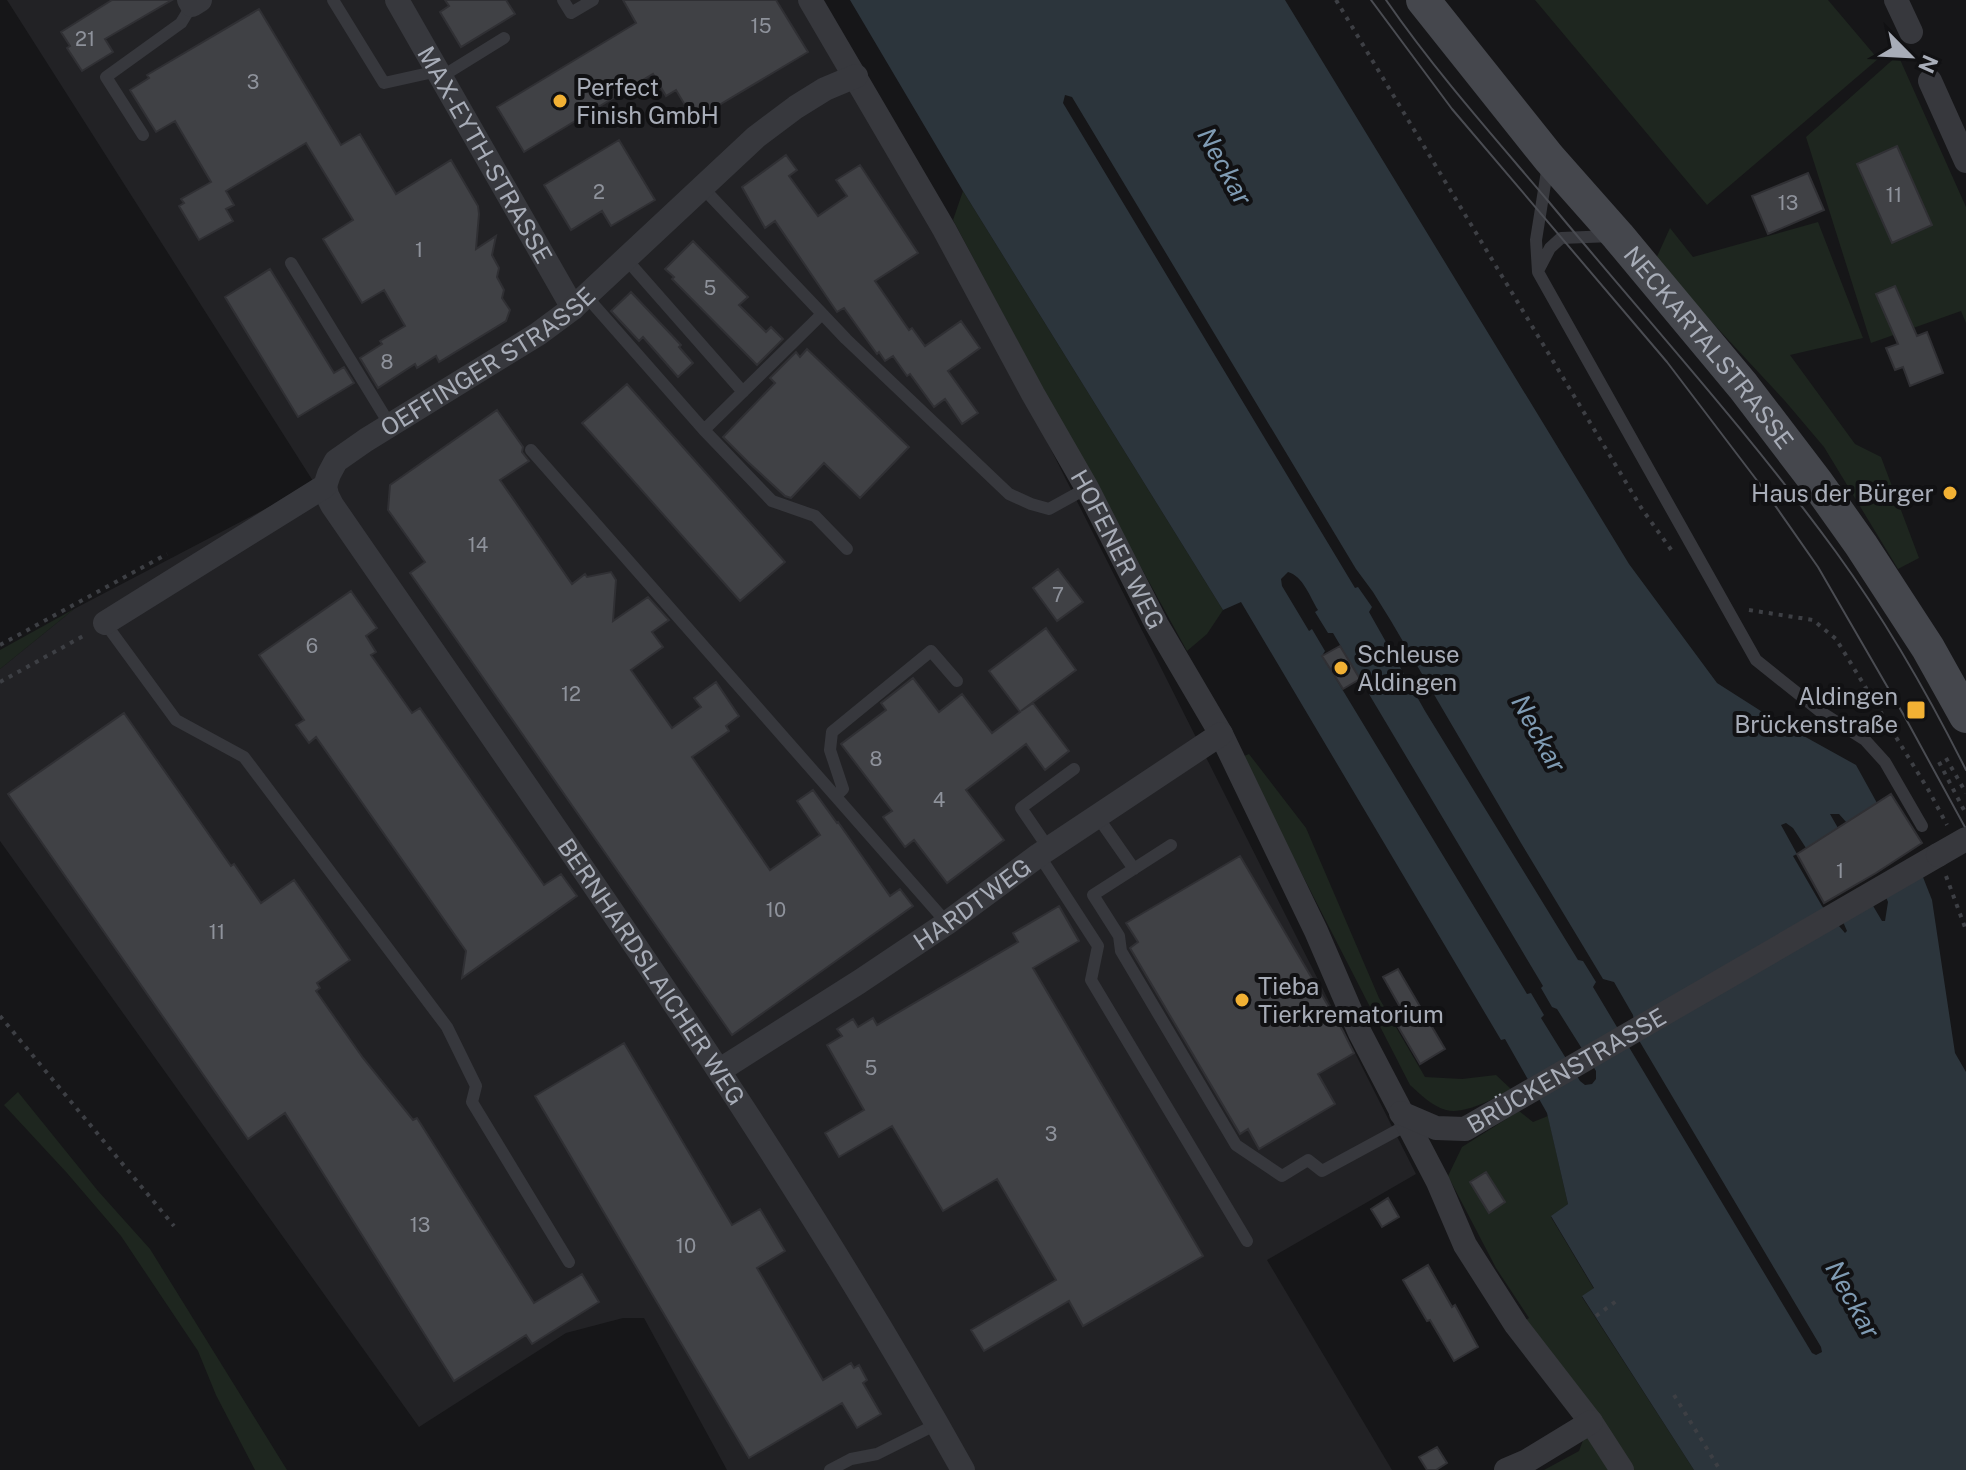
<svg xmlns="http://www.w3.org/2000/svg" width="1966" height="1470" font-family="'Public Sans',sans-serif">
<style>
.built{fill:#222225}
.green{fill:#1e261f}
.water{fill:#2c353c;fill-rule:evenodd}
.building{fill:#404145;stroke:#303034;stroke-width:2}
.lines{fill:none;stroke-linecap:round;stroke-linejoin:round}
.path{stroke:#3d3f44;stroke-width:4;stroke-dasharray:4 6;stroke-linecap:butt}
.lane{stroke:#37383d;stroke-width:12}
.street{stroke:#37383d;stroke-width:24}
.secondary{stroke:#45474d;stroke-width:34}
.tram{stroke:#4a4c52;stroke-width:2}
.street-bridge{stroke:#37383d;stroke-width:24}
.poi-dot{fill:#f2b134;stroke:#111113;stroke-width:3}
.labels{text-anchor:middle;dominant-baseline:central;stroke-width:8;stroke-linejoin:round;paint-order:stroke}
.number-label{font-size:20px;fill:#8e929b}
.poi-label{font-size:24px;fill:#a8adb8;stroke:#111113;text-anchor:start}
.street-label{font-size:24px;fill:#a8adb8;stroke:#111113}
.water-label{font-size:26px;font-style:italic;fill:#7f9bb3;stroke:#111113}
</style>
<rect width="100%" height="100%" fill="#161618"/>
<path class="built" d="M7 0H809L1025 398 1416 1174 1267 1260 1392 1470H727L644 1318H623L566 1333 419 1427 0 841V669L74 609 288 497 313 481Z"/>
<path class="green" d="M1535 0H1828L1878 59 1707 205Z
M1898 55 1966 207V323L1961 311 1871 343 1806 137Z
M963 191 1223 610 1207 634 1187 651 1043 389 953 220Z
M1818 222 1863 338 1790 355 1855 444 1881 457 1919 558 1898 569 1824 447 1785 401 1655 261 1670 228 1693 257Z
M74 609 0 669V650Z
M1249 754 1306 828 1379 998 1425 1077 1462 1079 1496 1075 1511 1089C1495 1098 1465 1115 1446 1110 1432 1106 1421 1095 1410 1085L1242 757Z
M18 1092 98 1191 150 1249 287 1470H255L216 1395 198 1351 121 1236 67 1173 4 1105Z
M1519 1111 1533 1122 1548 1116 1568 1204 1551 1217 1594 1289 1582 1297 1694 1470H1544L1579 1451 1590 1422 1516 1325 1529 1318 1496 1268 1448 1176 1462 1147Z"/>
<path class="water" d="M850 0H1285L1629 564 1717 683 1775 720 1856 765 1877 803 1847 823 1839 814H1830L1838 828 1806 848 1793 828 1786 823 1781 825 1797 854 1793 856 1822 906 1845 933 1847 931 1838 910 1866 894 1882 921H1885L1888 902 1881 885 1917 862 1932 900 1955 1053 1966 1072V1470H1694L1582 1296 1594 1288 1551 1216 1568 1204 1547 1113 1505 1039 1501 1040 1241 602 1223 610 963 191ZM1065 95 1072 97 1356 569 1373 592 1391 621 1521 843 1603 979 1614 982 1633 1015 1637 1037 1821 1347 1822 1352 1816 1355 1812 1353 1593 987 1596 982 1583 961 1578 960 1425 711 1369 612 1372 607 1358 587 1355 588 1063 103ZM1288 572C1303 576 1310 597 1318 610L1315 612 1328 633H1333L1360 679 1543 986 1541 988 1552 1007 1557 1009 1596 1071V1079L1592 1084 1585 1085 1580 1081 1541 1018 1544 1015 1531 993 1527 994 1322 656 1325 651 1312 629 1309 631 1282 586 1281 579Z"/>
<path class="building" d="M112 0H172L105 39 113 52 82 71 67 48 70 46 61 32Z
M445 0H506L515 14 461 47 440 12 449 6Z
M623 0H776L808 52 694 120 676 90 666 96 653 74 524 152 497 107 636 23Z
M259 9 341 145 360 134 396 194 451 160 478 206 479 214 476 249 496 236 492 255 499 268 497 277 504 290 502 298 510 310 506 321 439 362 436 356 417 368 415 364 378 388 360 358 382 344 380 341 405 326 384 290 362 303 323 239 353 220 306 143 226 191 234 205 226 209 233 221 199 240 179 206 184 203 181 199 211 182 175 121 156 132 130 90 149 78 147 75Z
M619 140 655 200 611 226 602 211 571 230 544 185Z
M1897 146 1932 225 1892 243 1857 164Z
M786 155 797 170 789 176 818 216 847 196 836 180 860 165 918 253 875 281 909 330 912 328 925 346 961 321 980 348 948 371 978 413 962 424 945 399 934 407 910 374 907 376 893 356 885 361 879 352 877 354 844 308 837 312 775 221 765 228 742 187Z
M1808 173 1824 210 1768 234 1752 196Z
M693 241 748 297 739 305 766 332 771 327 783 339 757 365 672 279 674 277 665 269Z
M270 269 334 373 344 367 354 383 298 417 225 297Z
M1895 286 1917 336 1927 332 1943 373 1910 386 1903 367 1895 370 1886 348 1898 344 1876 294Z
M631 292 681 345 679 347 693 363 678 377 643 337 639 341 611 311Z
M807 349 909 447 860 498 824 463 791 498 785 496 748 462 723 437 775 383 770 378 796 352 800 357Z
M627 384 785 562 740 601 582 423Z
M497 410 523 447 522 452 529 461 500 480 572 584 585 574 587 577 611 572 616 580 613 621 648 597 669 620 652 632 663 647 631 670 672 728 701 707 694 698 716 682 739 716 726 726 729 731 692 757 770 870 820 835 797 801 813 790 837 823 838 822 890 896 900 889 913 906 732 1035 410 573 425 562 388 510 390 485Z
M1058 569 1083 602 1057 621 1033 588Z
M351 591 377 628 366 636 376 652 371 655 412 713 420 708 544 885 561 874 577 896 462 978 466 951 316 737 309 743 296 725 304 720 259 655Z
M1046 628 1076 670 1021 711 1033 703 1069 751 1045 770 1026 744 966 790 1004 840 947 883 914 840 905 847 883 817 892 811 841 744 886 710 881 703 913 678 939 712 962 694 992 733 1020 712 989 671Z
M1340 646 1360 679 1343 689 1322 656Z
M124 713 231 866 234 864 261 903 294 880 350 960 317 983 320 988 316 991 363 1058 413 1120 417 1118 534 1303 582 1274 599 1302 532 1344 526 1335 454 1381 285 1113 248 1139 8 794Z
M1891 794 1922 843 1876 873 1824 903 1797 854Z
M1240 856 1343 1031 1354 1053 1318 1074 1335 1104 1259 1149 1248 1129 1240 1134 1130 948 1138 942 1126 923Z
M1059 906 1079 941 1033 968 1203 1256 1083 1326 1069 1301 984 1351 971 1330 1056 1280 997 1179 943 1211 892 1126 839 1157 825 1133 864 1110 827 1045 842 1036 837 1029 853 1019 858 1027 873 1018 877 1025 1018 942 1013 933Z
M1398 969 1445 1049 1420 1064 1390 1013 1400 1007 1383 977Z
M624 1043 732 1225 760 1209 785 1251 757 1268 823 1380 851 1363 854 1368 859 1365 867 1380 863 1383 881 1414 857 1428 842 1403 749 1458 535 1096Z
M1486 1172 1505 1202 1489 1213 1470 1182Z
M1388 1198 1399 1217 1382 1227 1371 1209Z
M1428 1265 1452 1307 1455 1305 1478 1347 1454 1361 1430 1320 1427 1321 1403 1280Z
M1437 1447 1447 1463 1436 1470H1427L1419 1457Z"/>
<g class="lines">
<path class="path" d="M1336 0 1642 509 1672 551
M1749 610 1813 620 1836 639 1929 791 1947 825
M0 645 167 554
M0 682 85 635
M1946 758 1966 793
M1939 762 1966 814
M1946 876 1966 930
M0 1016 174 1226
M1596 1316 1619 1299
M1674 1395 1720 1470"/>
<path class="lane" d="M333 0 384 83 438 71
M563 0 571 13 593 0
M441 77 504 38
M143 135 106 77 181 23 192 5
M1548 165 1536 240 1538 272 1756 660 1821 712 1865 740 1885 762 1922 826
M702 187 846 339 1009 494 1031 504 1049 509 1087 488
M626 259 743 392
M291 263 390 425
M1539 269 1550 248 1561 238 1612 236
M586 296 704 430 772 501 815 516 847 549
M704 430 822 314
M531 450 947 923
M105 623 176 720 244 757 447 1027 476 1086 472 1102 569 1262
M836 796 843 789 830 750 832 732 931 651 957 681
M1097 816 1134 869
M1171 845 1093 895 1119 936 1121 951 1236 1145 1282 1176 1308 1160 1322 1171 1407 1125
M1049 849 1021 808 1074 769
M1039 855 1098 946 1091 980 1247 1241
M830 1470 851 1459 877 1454 937 1424"/>
<g class="street">
<path d="M189 0 192 5 200 0"/>
<path id="s1" d="M397 0 573 308"/>
<path id="s2" d="M810 0 944 229 1033 394 1087 488 1157 625 1221 734 1316 931 1360 1033 1438 1182 1465 1245 1516 1325 1591 1422 1622 1470"/>
<path d="M1896 0 1911 32"/>
<path d="M1930 81 1966 161"/>
<path id="s3" d="M325 486 327 495 332 505C550 822 775 1134 963 1470"/>
<path id="s4" d="M105 623 325 486 329 474 336 461 366 440 538 334 573 308 756 137 796 107 825 89 856 76"/>
<path id="s5" d="M720 1070 859 982 947 923 1039 855 1221 734"/>
<path id="s6" d="M1401 1113 1436 1128 1465 1129 1938 855"/>
<path d="M1506 1470 1527 1461 1591 1422"/>
</g>
<path class="secondary" id="s7" d="M1423 0 1549 158 1618 236 1743 386 1817 483 1861 545 1928 648 1966 716"/>
<path class="tram" d="M1371 0 1452 109 1667 362 1765 491 1818 567 1906 719 1966 829
M1386 0C1435 71 1493 136 1549 202 1645 318 1747 430 1836 552 1886 621 1928 694 1966 770"/>
<path class="street-bridge" d="M1938 855 1966 839"/>
</g>
<g class="poi-dot">
<circle cx="560" cy="101" r="8"/>
<circle cx="1950" cy="493" r="8"/>
<circle cx="1341" cy="668" r="8"/>
<rect x="1906" y="700" width="20" height="20" rx="4"/>
<circle cx="1242" cy="1000" r="8"/>
</g>
<g class="labels">
<g class="number-label">
<text x="761" y="26">15</text>
<text x="85" y="39">21</text>
<text x="253" y="82">3</text>
<text x="599" y="192">2</text>
<text x="1894" y="195">11</text>
<text x="1788" y="203">13</text>
<text x="419" y="250">1</text>
<text x="710" y="288">5</text>
<text x="387" y="362">8</text>
<text x="478" y="545">14</text>
<text x="1058" y="595">7</text>
<text x="312" y="646">6</text>
<text x="571" y="694">12</text>
<text x="876" y="759">8</text>
<text x="939" y="800">4</text>
<text x="1840" y="871">1</text>
<text x="776" y="910">10</text>
<text x="217" y="932">11</text>
<text x="871" y="1068">5</text>
<text x="1051" y="1134">3</text>
<text x="420" y="1225">13</text>
<text x="686" y="1246">10</text>
</g>
<g class="poi-label">
<text x="576" y="87">Perfect<tspan x="576" dy="28">Finish GmbH</tspan></text>
<text x="1934" y="493" text-anchor="end">Haus der Bürger</text>
<text x="1357" y="654">Schleuse<tspan x="1357" dy="28">Aldingen</tspan></text>
<text x="1898" y="696" text-anchor="end">Aldingen<tspan x="1898" dy="28">Brückenstraße</tspan></text>
<text x="1258" y="986">Tieba<tspan x="1258" dy="28">Tierkrematorium</tspan></text>
</g>
<g class="street-label">
<text stroke="none"><textPath href="#s1" startOffset="178">MAX-EYTH-STRASSE</textPath></text>
<text stroke="none"><textPath href="#s7" startOffset="450">NECKARTALSTRASSE</textPath></text>
<text stroke="none"><textPath href="#s4" startOffset="468">OEFFINGER STRASSE</textPath></text>
<text stroke="none"><textPath href="#s2" startOffset="630">HOFENER WEG</textPath></text>
<text stroke="none"><textPath href="#s5" startOffset="302">HARDTWEG</textPath></text>
<text stroke="none"><textPath href="#s3" startOffset="586">BERNHARDSLAICHER WEG</textPath></text>
<text stroke="none"><textPath href="#s6" startOffset="184">BRÜCKENSTRASSE</textPath></text>
</g>
<g class="water-label">
<text transform="translate(1225 166) rotate(61)">Neckar</text>
<text transform="translate(1539 733) rotate(61)">Neckar</text>
<text transform="translate(1853 1299) rotate(61)">Neckar</text>
</g>
</g>
<g transform="translate(1910 56) rotate(114)" stroke="#111113" stroke-width="6" paint-order="stroke">
<path d="M0-6L14 30L0 20L-14 30Z" fill="#a8adb8"/>
<text y="-12" font-size="22" font-weight="bold" text-anchor="middle" fill="#a8adb8">N</text>
</g>
</svg>
